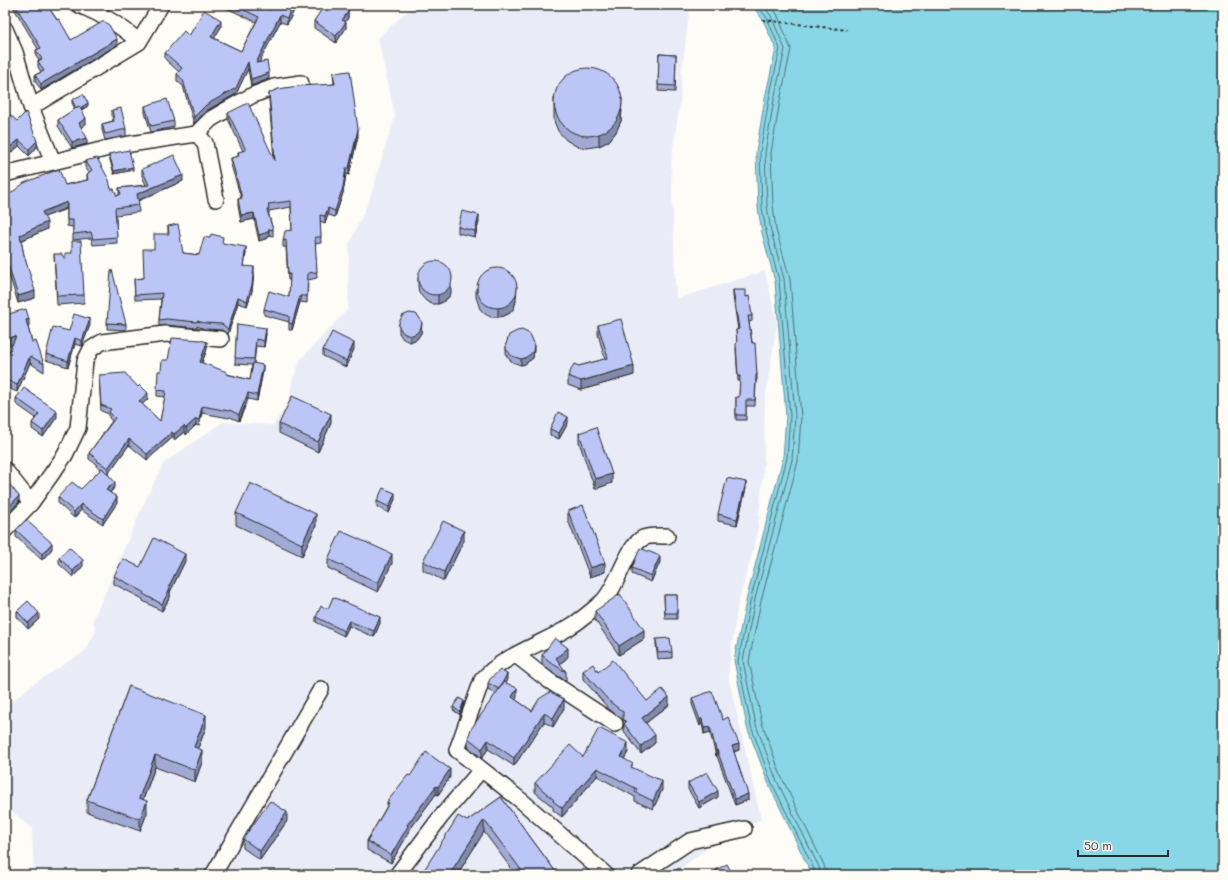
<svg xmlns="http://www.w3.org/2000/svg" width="1228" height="880" font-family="Mali,sans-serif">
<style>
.built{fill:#e9ecf7}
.water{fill:#89d6e7;stroke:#63929c}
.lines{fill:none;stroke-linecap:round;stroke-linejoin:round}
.shore{stroke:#516f76;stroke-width:1}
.minor-casing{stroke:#2b2b2b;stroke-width:18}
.path{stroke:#2b2b2b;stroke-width:2;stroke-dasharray:3 3;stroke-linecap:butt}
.minor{stroke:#fdfcf7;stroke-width:15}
.wall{fill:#a1aad4;stroke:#2b2b2b}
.shaded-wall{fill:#838bad;stroke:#2b2b2b}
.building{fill:#bbc6f7;stroke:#2b2b2b}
</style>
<rect width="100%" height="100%" fill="#fdfcf7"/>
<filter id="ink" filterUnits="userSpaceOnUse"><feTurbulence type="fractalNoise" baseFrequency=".025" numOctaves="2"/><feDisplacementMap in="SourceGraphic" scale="8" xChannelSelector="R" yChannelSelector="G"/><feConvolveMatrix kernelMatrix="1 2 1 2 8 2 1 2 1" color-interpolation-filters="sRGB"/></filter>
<g filter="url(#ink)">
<path class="built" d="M414 5H690L682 70 680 103 671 163 676 299 765 271 777 324 765 400 764 463 757 537 738 602 728 675 761 819 709 847 672 875H34L32 829 5 805V707L32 685 85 651 96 631 93 620 146 499 164 463 223 422 273 425 290 401 292 381 301 359 348 309 349 244 369 201 395 116 378 38Z"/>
<path class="water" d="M752 5H1223V875H812L768 782 747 727 734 660 747 597 783 458 786 416 775 281 762 233 758 207 756 152 765 98 776 49 763 20Z"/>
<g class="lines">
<path class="shore" d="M757 5 767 18 780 49 769 99 760 153 762 207 766 232 779 280 790 416 787 458 751 598 738 661 751 726 771 781 814 869 815 875
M763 5 771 16 785 49 774 100 765 153 767 206 771 231 784 279 795 416 792 460 755 599 743 661 756 725 776 779 819 867 820 875
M771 5 777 14 791 49 780 101 771 153 773 206 776 230 790 279 801 417 798 461 761 601 749 661 762 723 781 776 824 865 826 875"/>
<g class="minor-casing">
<path id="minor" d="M79 5C101 14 121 25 139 42
M5 29 15 52 31 107 53 162
M31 107 139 42 161 5
M196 134 199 136 205 143 216 199
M5 174 117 146 196 134 211 119 228 109 253 95 274 87 301 83
M5 470 31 503 5 530
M31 503 65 455 78 428 85 361 91 349 102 342 165 334 221 339
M516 655 548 680 615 724
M213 875 321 689
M397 875 440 818 481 770
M606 875 523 802 457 750 482 680C502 656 542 644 568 628 580 621 592 611 602 602 618 587 626 547 643 538 649 535 660 536 667 536
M639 875 690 841 744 829"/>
</g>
<path class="path" d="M763 20 847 30"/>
<use href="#minor" class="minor"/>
</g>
<path class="wall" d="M12 5H47L71 40 117 45 41 90 35 81V75L41 72 38 67V61L39 60 36 56V50L38 49Z
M220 5H259L270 10 275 8 276 5H297L287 24 280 22 259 62 269 79 251 86 248 69 236 94 206 111 194 124 183 86 177 81V74L179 72 165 59V53L189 36 221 27 214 38 241 51 256 22Z
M326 5H352L348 11V18L345 22 346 28 336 43 314 28V21Z
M659 54 676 55 675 92 658 91Z
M333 73 358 136 349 175 346 174 343 193 335 217 328 215 325 223 320 221 321 243 315 244 317 278 308 280 307 303 300 302 292 330H289V322L264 315V309L289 297 290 280H288L286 247H283V241L292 230 291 207 269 211V216L273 230V236L269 235 268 238 259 241 254 219 241 222 238 206V199L241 198 231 165V158L238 157V152L243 151 228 119V113L274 159 269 100V93L334 84Z
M554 98 622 110 621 121 616 132 609 141 599 146 587 148 576 146 566 140 558 131 554 121Z
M72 100 88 106 81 110 86 124 81 127 87 144 72 148 58 126V120L75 109 72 103Z
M145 106 174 121V127L151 132 145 113Z
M5 110 37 147 29 156 19 146 5 158Z
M112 110 126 129V136L105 140 102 130V124L113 121 112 116Z
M109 154 133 170 114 174 109 157Z
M85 161 117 196 119 195V188L146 185 142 176V169L183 181 138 201 139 212 116 215 117 243 93 245 91 238 73 240V227L67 226V209L44 217 47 229 21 241 24 255 35 298 18 303 6 265 5 198 87 180V174L89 173 85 167Z
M479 222 475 237 458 233V227Z
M168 226 183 253 199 255 223 243 246 253 244 266 254 273 252 291 247 306 238 303 228 334 222 330 205 329 197 326V328L166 325 159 326V320L161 299 135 300 134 279 144 278 154 249 168 234Z
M54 254 65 260 84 295V303L57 305Z
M418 278 451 293 448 298 443 302 438 304H432L426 301 419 293 418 287Z
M476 288 516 301 514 308 510 313 504 316 498 317H491L485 314 480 309 476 297Z
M733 290 746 297 752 316V321L749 322 757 375V380L756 381 755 406H746V420H736V397H739L740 381H738L736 349 737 343 736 330H738L733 296Z
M5 315 29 327H28L32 342 44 364V372L30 363 17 392 5 387V361L12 345Z
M107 323 126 324V330L107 329Z
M399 323 422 330 421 333 417 339 410 342 403 339 399 333Z
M237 324 266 334 264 347 256 346 254 364 263 371 257 401 248 399 239 421 230 417 229 418 202 413 199 426 196 425 186 435 184 432 174 440 172 438 147 460 129 445 108 474 115 487 110 493 117 503 103 524 81 510 74 518 58 503V497L81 489 101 469 96 466V464L89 459V453L112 421 109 418V414L101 411 99 375 148 399 142 404 160 421 165 397 157 396V390L161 371 168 360 207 349 202 363 227 374 250 380 252 365 235 364Z
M90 325 82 346 75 344 68 367 46 360V354L69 331Z
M598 325 634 375 581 390 568 385V376L579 366 605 359 598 334Z
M506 344 534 349 533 358 525 364 521 365 512 362 506 355Z
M354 349 346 367 323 356V350Z
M16 398 57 417 43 437 32 429V423L36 418 16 404Z
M331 423 318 452 279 433V424Z
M568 423 559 439 550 435V429Z
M579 433 612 483 595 489 579 442Z
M746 488 737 525 718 521V514Z
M395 499 389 513 377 507V501Z
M568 511 605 572 590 577 568 520Z
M236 513 316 526 302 556 236 525Z
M16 530 52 549 42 560 16 537Z
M464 540 444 581 423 570V561Z
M59 558 83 566 73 577 59 564Z
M328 559 392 563 378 592 328 568Z
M185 561 170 592V597L162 611 143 601V599L114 584V576L140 567Z
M660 562 651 582 632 574V568Z
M664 595H677V619H665Z
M328 609 380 623 374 637 349 626 344 636 316 622V617Z
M17 611 39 619 28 629 17 617Z
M595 611 644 639 619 655 595 620Z
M656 639 672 652V658L658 659 656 645Z
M542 655 568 657 560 664 566 672V681L553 673 542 664Z
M583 671 598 672 647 701 669 705 646 723 655 743 641 754 624 731 623 720 609 709 583 679Z
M507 680 506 683 517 697 515 699 532 711 564 708 553 727 544 722 514 766 488 749 482 758 468 747V738L496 694 488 689V683Z
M129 686 206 727 198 749 202 762 195 782 155 767 143 800 147 813 140 831 87 812V800Z
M692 698 723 720 739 750 734 752 748 800 735 805 717 756H716L710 732 704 734 702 724 700 726 692 704Z
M464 704 460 715 453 710V707Z
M628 752 624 759 633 768 662 790 653 809 635 801V797L597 776 562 817 553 810V807L535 792V783L583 757Z
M410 776 450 777 438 795 436 794 408 832V834L391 863 367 850V841L387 806V802Z
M688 783 718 797 699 808 688 789Z
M501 797 558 875H516L484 832 457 875H421L467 821Z
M287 821 260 860 243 848V839Z
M716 870 733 875H716Z"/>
<path class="shaded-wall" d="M293 5H297L287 24V18Z
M348 5H352L345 16V9Z
M348 12V18L342 26V20Z
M280 15V22L256 69V63Z
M221 20V27L211 44V37Z
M346 22V28L336 43V36Z
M117 39V45L41 90V84Z
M8 53V60L5 62V55Z
M248 62V69L236 94 206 111 194 124V117Z
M269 73V79L251 86V79Z
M9 86V93L5 98V91Z
M622 98 621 121 616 132 609 141 599 146V134Z
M7 99V106L5 108V102Z
M88 103V106L77 113V110Z
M86 118V124L79 129V123Z
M358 129V136L349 175V168Z
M87 138V144L72 148V142Z
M19 140V146L5 158V151Z
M37 141V147L29 156V149Z
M133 167V170L114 174V171Z
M346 168V174L343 193 335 217V211Z
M183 175V181L137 201V194Z
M67 202V208L42 218V212Z
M328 208V215L325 223V216Z
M254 213V219L241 222V215Z
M479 215V222L475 237V231Z
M47 222V229L20 241V235Z
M269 229V235L268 238 259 241V235Z
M246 247V253L243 272V266Z
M254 267V273L252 291 247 306V301Z
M451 273V293L448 298 443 302 438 304V294Z
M517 286 516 301 514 308 510 313 504 316 498 317V308Z
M35 291V298L18 303V296Z
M300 296V302L292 330V324Z
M238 297V303L228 334V329Z
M29 319V327L26 328V320Z
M90 319V325L82 346V341Z
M422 323 421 333 417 339 410 342V336Z
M266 328V334L264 347V341Z
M16 336V343L5 347V339Z
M75 338V344L68 367V361Z
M207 342V349L200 368V362Z
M354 343V349L346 367V361Z
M534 343V349L533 358 525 364 521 365V359Z
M30 356V363L17 392V385Z
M263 365V371L257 401V395Z
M634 366V375L581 390V381Z
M148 393V399L139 407V401Z
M248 393V399L239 421V415Z
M202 406V413L199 426V420Z
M57 411V417L43 437V431Z
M331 414V423L318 452V442Z
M568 417V423L559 439V433Z
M196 419V425L186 435V428Z
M184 426V432L174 440V434Z
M172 432V438L147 460V454Z
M129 439V445L108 474V468Z
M612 474V483L595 489V479Z
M115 482V487L106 496V490Z
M746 482V488L737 525V519Z
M395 493V499L389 513V507Z
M19 496V502L5 517V511Z
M117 497V503L103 524V519Z
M81 504V510L74 518V512Z
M316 514V526L302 556V544Z
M464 531V540L444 581V572Z
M52 543V549L42 560V554Z
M185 554V561L170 592V597L162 611V604L168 588Z
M392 554V563L378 592V583Z
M660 556V562L651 582V576Z
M83 560V566L73 577V571Z
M605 563V572L590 577V568Z
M39 613V619L28 629V623Z
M380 617V623L374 637V631Z
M349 621V626L344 636V631Z
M644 630V639L619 655V646Z
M568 648V657L557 666 556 658Z
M507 674V680L499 695V689Z
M517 688V697L512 706V697Z
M669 697V705L642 726V718Z
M564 699V708L553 727V718Z
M464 701V704L460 715V712Z
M544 713V722L514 766V758Z
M206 715V727L194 759V747Z
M702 718V724L700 726V720Z
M710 727V732L704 734V728Z
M655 735V743L641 754V746Z
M488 740V749L482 758V749Z
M628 743V752L621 765V757Z
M739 744V750L732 752V746Z
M202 750V762L195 782V770Z
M716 750H717V756H716Z
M155 755V767L139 810V798Z
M597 768V776L562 817V808Z
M450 769V777L438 795V787Z
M662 781V790L653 809V801Z
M436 786V794L408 832V834L391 863V855L407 825Z
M718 791V797L699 808V802Z
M748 794V800L735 805V799Z
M147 801V813L140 831V819Z
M287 812V821L260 860V851Z
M484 820V832L457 875H449Z"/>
<path class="building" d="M15 5H47L57 20 59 19 71 40 104 21 109 25 117 39 41 84 35 75 44 71 38 61 42 59 36 50 41 48Z
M234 5H259L270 10 272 7 275 8 276 5H293L287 18 280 15 256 63 267 61 269 73 251 79 248 62 236 88 206 105 194 117 183 80 177 74 182 68 165 53 184 31 189 36 204 10 221 20 211 37 241 51 259 17Z
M326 5H348L345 9 348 12 342 20 346 22 336 36 314 21 323 7 324 8Z
M5 46 8 53 5 55Z
M659 54 676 55 675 86 658 85Z
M554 102a34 34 0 1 1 68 0a34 34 0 1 1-68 0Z
M350 71 358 129 349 168H346L343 187 335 211 328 208 325 216 320 215 321 237H315L317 272 308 273 307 296H300L292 324 289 323V316L264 309 269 291 289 297 290 274H288L286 240 283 241 285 231 292 230 291 201 268 204 269 209 267 210 273 230 269 229 268 232 259 235 254 213 241 215 238 199 242 198 231 158 239 156 238 152 246 150 228 113 248 103 275 161 269 93 278 89 298 86 335 84 333 73Z
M5 83 9 86 5 91Z
M83 94 88 103 80 108 79 106 76 108 72 100Z
M167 99 174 121 151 126 145 106Z
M79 106 86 118 79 123 87 138 72 142 58 120Z
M121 108 126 129 105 134 102 124 114 121 112 110Z
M5 110 17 121 26 112 37 141 29 149 19 140 5 151Z
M129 150 133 167 114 171 109 154Z
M174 155 183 175 137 194 139 205 115 208 117 237 93 239 91 232 73 234V220H67V202L42 212 47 222 20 235 24 255 35 291 18 296 6 258H5V198L24 183 59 169 65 185 88 180 87 174 92 170 85 161 97 158 109 180 111 189H114L117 196 121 194 119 188 149 185 142 169Z
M462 211 479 215 475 231 458 227Z
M178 224 183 253 199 255 204 237 210 238 211 234 223 237 222 243 246 247 243 266 254 267 252 285 247 301 238 297 228 329 222 324 205 323 197 321V322L166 319 159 320 162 293 135 295 134 279 144 278 143 249H154V234H169L168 226Z
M72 241H81L84 295 57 296 54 254H62L65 260V253H72Z
M418 278a17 17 0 1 1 34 0a17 17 0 1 1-34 0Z
M477 288a20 20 0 1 1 40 0a20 20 0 1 1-40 0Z
M112 270 126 324 107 323 111 271Z
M733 290H746V297L749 296 752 316H748L752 343H755L757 375H756L755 400H746V415H736V397H739L740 376H738L736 344 737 343 736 330 739 329Z
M26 309 29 319 26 320 32 342 36 341 44 364 30 356 17 385 5 379V361L16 336 5 339V315Z
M409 313 416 314 419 317 422 323 421 327 417 333 410 336 403 333 399 327V323L402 316Z
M74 314 90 319 82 341 75 338 68 361 46 354 53 327 69 331Z
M621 319 634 366 581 381 568 376 574 364 579 366 608 358 598 325Z
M237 324 266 328 264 341 256 339 254 359 235 358Z
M522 330 530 334 534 343 533 352 525 358 521 359 512 356 506 349V344L509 335 517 331Z
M332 332 354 343 346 361 323 350Z
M172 338 201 340 207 342 200 362 227 372 226 374 250 380 253 363 263 365 257 395 248 393 239 415 230 410 229 411 202 406 199 420 196 419 186 428 184 426 174 434 172 432 147 454 129 439 108 468 96 460 97 459 89 453 115 418 109 412 111 409 101 405 99 375 125 373 138 387 140 385 148 393 139 401 160 421 166 391 157 390 158 371H161L162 360H168Z
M24 388 57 411 43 431 32 423 39 414 16 398Z
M292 396 331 414 318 442 279 424Z
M558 412 568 417 559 433 550 429Z
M596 427 612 474 595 479 579 433Z
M102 468 115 482 106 490 117 497 103 519 81 504 74 512 58 497 72 482 81 489Z
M727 478 746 482 737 519 718 514Z
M5 479 19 496 5 511Z
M250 483 316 514 302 544 236 513Z
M383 488 395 493 389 507 377 501Z
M583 505 605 563 590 568 568 511Z
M26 520 52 543 42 554 16 530Z
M443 521 464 531 444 572 423 561Z
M341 531 392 554 378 583 328 559Z
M154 538 185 554 168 588 170 589 162 604 143 594 144 592 114 576 123 559 140 567Z
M69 547 83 560 73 571 59 558Z
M640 548 660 556 651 576 632 568Z
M620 594 644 630 619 646 595 611Z
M664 595H677V613H665Z
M333 597 380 617 374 631 349 621 344 631 316 617 321 606 328 609Z
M28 601 39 613 28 623 17 611Z
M555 638 568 648 556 658 566 672 553 664 542 655Z
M670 638 672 652 658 653 656 639Z
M613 660 647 701 662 689 669 697 642 718 655 735 641 746 624 724 626 722 623 719V712L609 701 583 671 593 664 598 672Z
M500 670 507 674 499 689 488 683 490 679Z
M504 682 517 688 512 697 532 711 539 699 550 692 564 699 553 718 544 713 514 758 488 740 482 749 468 738 471 729Z
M129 686 206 715 194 747 202 750 195 770 155 755 139 798 147 801 140 819 87 800Z
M712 691 723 720 728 717 739 744 732 746 748 794 735 799 717 750H716L710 727 704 728 702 718 700 720 692 698Z
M459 698 464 701 460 712 453 707Z
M599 728 628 743 621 757 633 764 631 767 662 781 653 801 635 792 637 789 597 768 562 808 553 801 554 800 535 783 570 745 583 757Z
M426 752 450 769 438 787 436 786 407 825 408 826 391 855 367 841 389 803 387 802 408 775 410 776Z
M707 772 718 791 699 802 688 783Z
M501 797 558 875H525L484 820 449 875H421L458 816 467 821Z
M270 801 287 812 260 851 243 839Z
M727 864 733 875H719L716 870Z
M679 868 683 875H668Z"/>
</g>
<rect width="1228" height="880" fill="none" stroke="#fdfcf7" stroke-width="20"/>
<rect x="10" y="10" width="1208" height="860" fill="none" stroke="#2b2b2b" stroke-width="1.5" filter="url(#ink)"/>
<path d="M1078 850v6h90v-6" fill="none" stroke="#2b2b2b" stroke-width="2"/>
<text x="1084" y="850" font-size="12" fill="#2b2b2b" stroke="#fdfcf7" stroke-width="3" paint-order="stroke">50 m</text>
</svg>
